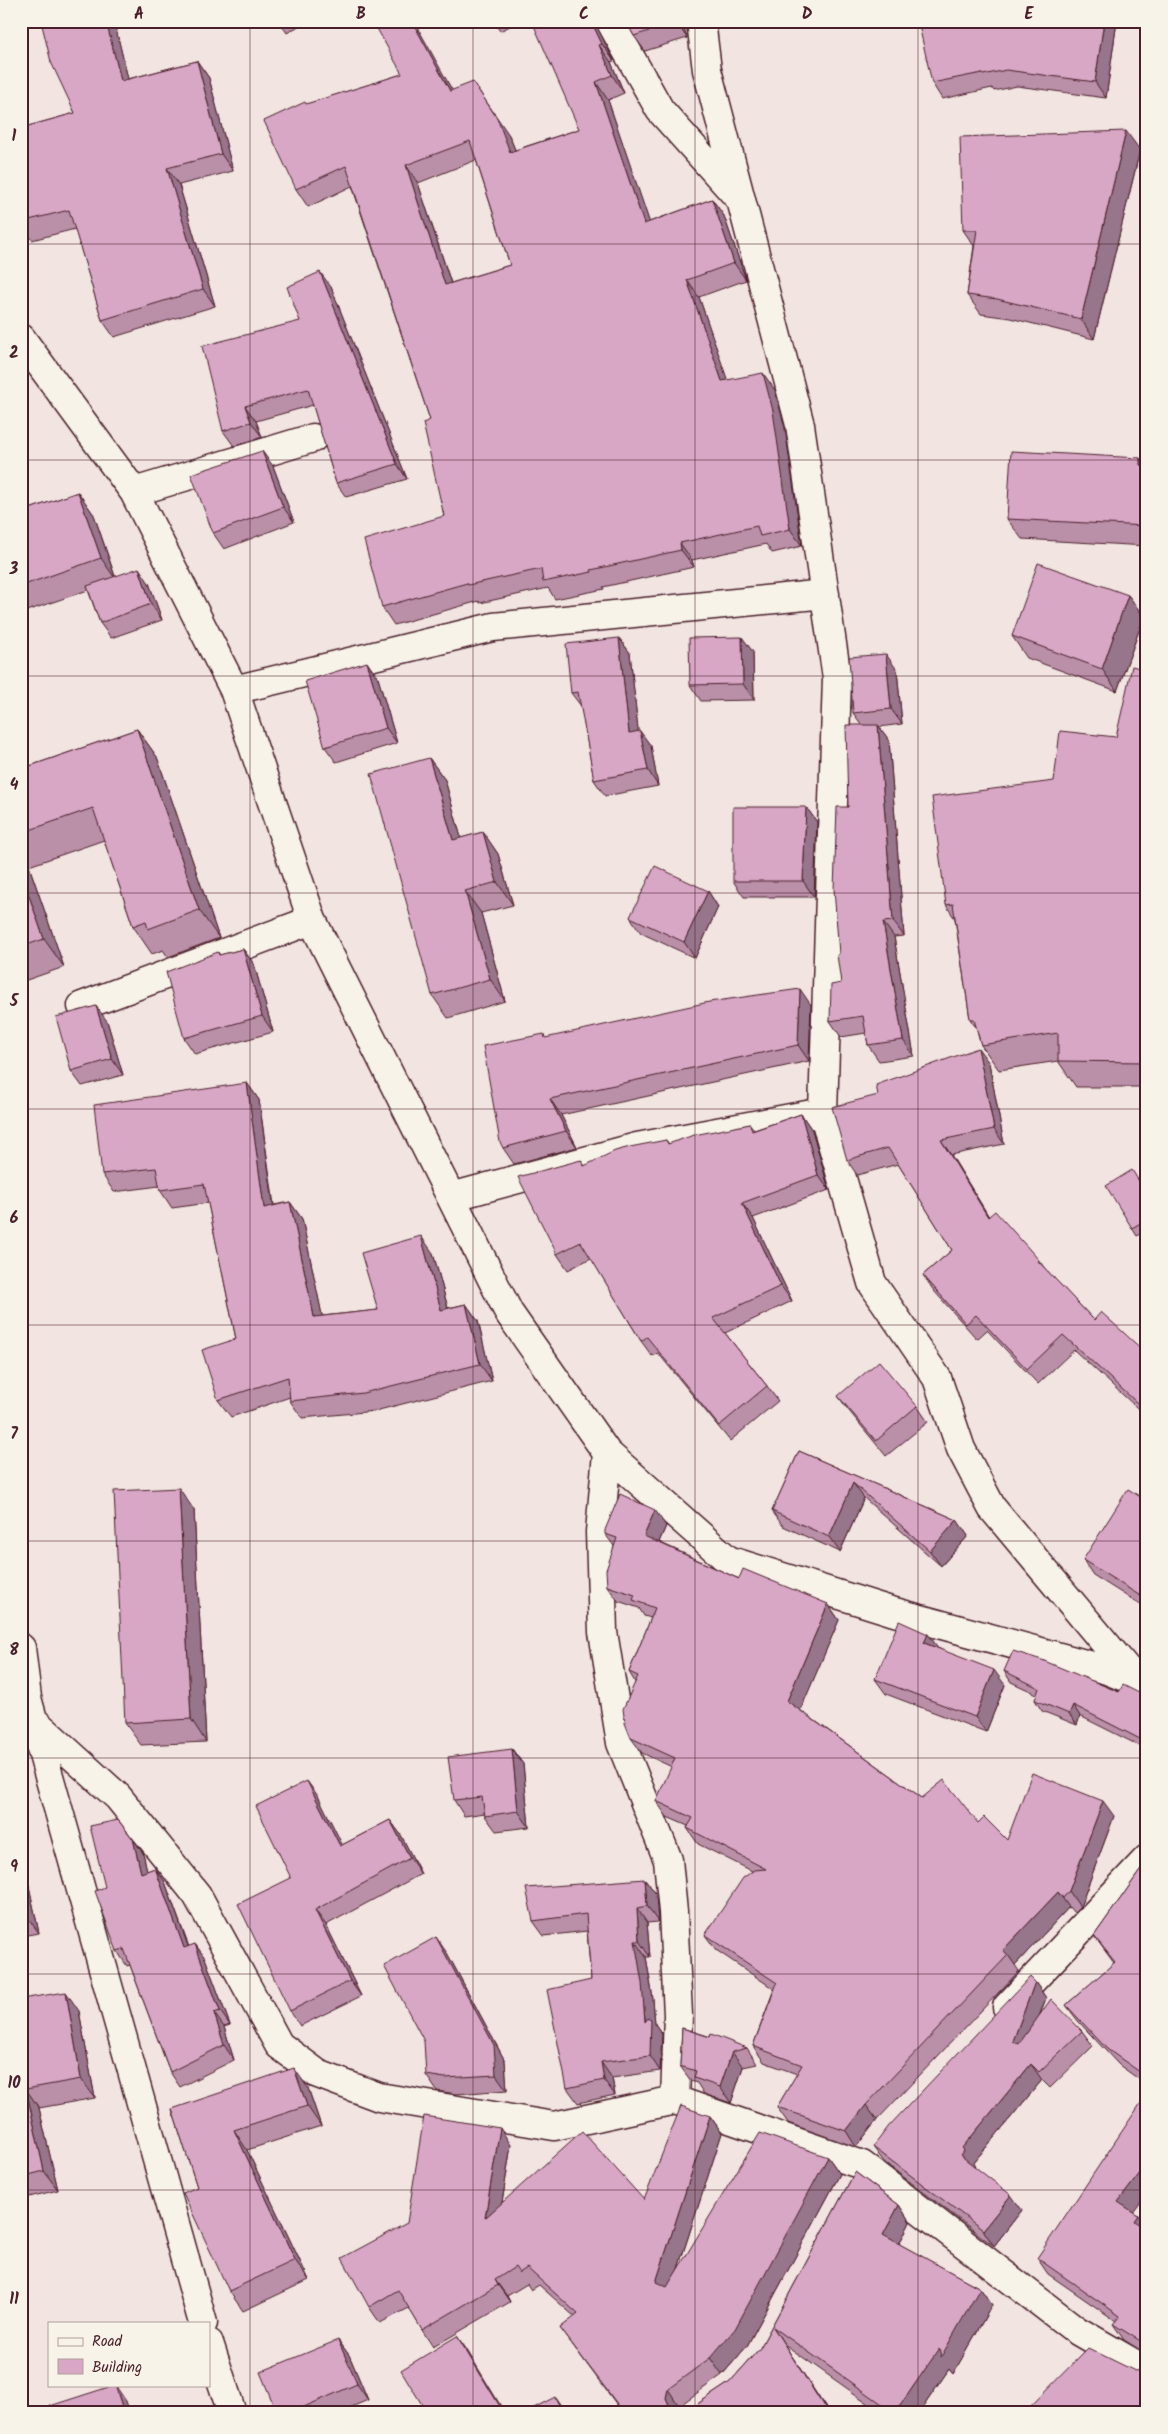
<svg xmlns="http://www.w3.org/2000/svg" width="1168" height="2434" font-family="Kalam,sans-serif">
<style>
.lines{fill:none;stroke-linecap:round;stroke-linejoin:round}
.minor-casing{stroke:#4a1f2b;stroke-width:31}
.minor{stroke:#f7f3e8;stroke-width:28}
.wall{fill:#ba90a9;stroke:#4a1f2b;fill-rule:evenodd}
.shaded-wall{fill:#97758a;stroke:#4a1f2b}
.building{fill:#d8a7c5;stroke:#4a1f2b;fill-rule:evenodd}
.grid{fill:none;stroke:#4a1f2b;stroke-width:1;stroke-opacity:0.55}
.neatline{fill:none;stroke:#4a1f2b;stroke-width:2}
.grid-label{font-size:16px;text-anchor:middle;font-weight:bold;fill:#4a1f2b}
</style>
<rect width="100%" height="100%" fill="#f1e4e1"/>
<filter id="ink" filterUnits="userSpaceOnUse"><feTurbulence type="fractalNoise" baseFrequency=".02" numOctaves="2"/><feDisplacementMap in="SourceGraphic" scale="10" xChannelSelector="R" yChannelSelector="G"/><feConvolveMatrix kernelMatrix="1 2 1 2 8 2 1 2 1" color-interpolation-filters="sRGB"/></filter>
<g filter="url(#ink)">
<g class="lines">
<g class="minor-casing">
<path id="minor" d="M610 21 660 110 737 196
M701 21 707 70 800 425 837 678 823 1112 872 1283 937 1378 961 1449 992 1508 1135 1679
M21 338 134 492 234 690 312 920 509 1313 607 1453 728 1560 891 1611 1107 1670 1147 1686
M134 492 313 438
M234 690 493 627 825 594
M82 1006 312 920
M451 1197 637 1147 823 1112
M607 1453 600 1532 603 1632 621 1743 668 1860 673 1912 678 2015 675 2100
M21 1648 27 1698 203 2323
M34 1721 118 1797 197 1895 279 2045 318 2074 379 2097 554 2126 675 2100 862 2165 1076 2330 1147 2371
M1007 2007 1147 1859
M209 2343 232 2413"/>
</g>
<use href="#minor" class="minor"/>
</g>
<path class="wall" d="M41 21H114L128 79 197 61 209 78 233 171 179 185 215 306 114 337 102 320 75 229 32 240 21 225V128L75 113Z
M279 21H307L287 33Z
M493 21H520L500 31Z
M594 21 614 61 611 62 624 93 608 100 649 222 712 199 724 216 746 280 699 297 727 380 775 390 785 428 802 546 772 553 766 544 692 560 694 567 603 587 604 589 555 599 548 588 480 603 479 601 394 625 382 607 444 516 430 420 352 186 308 207 296 189 307 104 402 74 452 90 509 135 515 150 579 129ZM476 160 510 265 451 283 418 183Z
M626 21H681L687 38 645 51 634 36Z
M1117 21 1106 98 1017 86 994 91 992 88 942 99 932 83Z
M1140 150 1094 339 1010 318 981 314 967 295 974 246 963 230Z
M331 287 407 479 346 497 336 483 313 405 256 421 262 437 234 446 223 431 300 321Z
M1147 324V369L1139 358Z
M1140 458 1147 466V546L1022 539 1007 519Z
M273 466 294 522 224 549 213 533Z
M78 492 94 515 115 576 149 583 162 620 111 638 100 623 88 590 21 613V512Z
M1128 595 1144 617 1117 691 1027 658 1012 636Z
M619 638 630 653 638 731 651 746 658 786 605 796 594 780 581 706 571 693Z
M753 652 754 700 701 701 690 685Z
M897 670 902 724 879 727 889 740 904 936 894 937 914 1056 879 1061 868 1045 866 1033 841 1037 830 1021 841 983 839 954 848 807 862 725 853 713Z
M1147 670V1087H1076L1058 1061 999 1070 981 1045 977 1029 970 1019 955 919 946 905 1054 781 1116 737Z
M378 678 397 743 336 762 325 747Z
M137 729 157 757 219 938 168 957 163 950 152 954 133 926 104 840 29 866 64 967 21 982V769Z
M429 758 445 780 461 838 483 832 498 854 513 905 481 913 505 1001 448 1018 432 995Z
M806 807 817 822 814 897H744L733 881Z
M708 891 718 907 695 958 641 933 630 917Z
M243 949 254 964 273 1032 195 1054 184 1038 218 952 220 955Z
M811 1005 809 1061 561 1115 577 1147 514 1164 503 1148 547 1038Z
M107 1021 123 1075 82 1086 71 1071Z
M989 1063 1004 1144 951 1155 989 1217 1038 1259 1046 1270 1094 1320 1147 1354V1417L1074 1350 1038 1384 987 1330 977 1339 934 1291 923 1275 952 1250 898 1164 857 1175 847 1160 878 1095Z
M247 1083 259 1100 274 1205 290 1202 302 1219 322 1316 378 1310 433 1253 448 1308 466 1304 478 1321 492 1381 375 1411 302 1418 290 1401V1397L231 1417 218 1400 236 1339 208 1203 172 1208 160 1190 159 1186 114 1192 102 1174Z
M801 1114 812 1130 829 1190 753 1218 792 1301 725 1333 767 1386 778 1401 730 1441 658 1353 652 1356 641 1341 591 1258 568 1270 557 1254 581 1160 585 1166 666 1140 669 1144 750 1124 754 1130Z
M1138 1178 1147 1193V1231L1137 1236 1132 1228Z
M838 1396 917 1406 928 1422 886 1456 849 1411Z
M799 1451 957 1520 968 1536 941 1566 864 1498 840 1552 783 1526 772 1511Z
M1147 1501V1609L1093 1575 1083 1560Z
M194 1510 206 1742 141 1745 125 1723Z
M666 1526 659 1542 739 1579 828 1604 839 1620 800 1710 922 1798 978 1823 1007 1840 1114 1816 1080 1907 1074 1913 1069 1907 1015 1965 1019 1971 877 2120 856 2147 788 2123 777 2107 797 2074 764 2062 753 2046 774 1989 716 1950 705 1935 752 1871 698 1844 687 1828 688 1826 667 1817 656 1801 672 1767 642 1753 631 1738 635 1682 629 1672 651 1618 644 1616 639 1608 618 1601 607 1586 614 1546 605 1534Z
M938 1648 1005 1685 986 1732 886 1694 875 1679Z
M1004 1671 1147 1697V1758L1141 1750 1142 1747 1080 1716 1077 1725 1042 1711 1035 1700 1037 1694 1011 1682Z
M512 1749 523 1764 529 1827 496 1831 485 1816V1813L464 1816 454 1800Z
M318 1796 342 1845 390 1820 401 1835 421 1874 326 1925 361 1996 300 2026 290 2011 291 1878Z
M21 1849 39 1933 21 1936Z
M143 1853 147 1871 155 1868 165 1882 189 1947 195 1944 205 1958 230 2025 224 2027 234 2060 180 2087 170 2072 130 1965 127 1966 117 1951 105 1887Z
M1147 1861V2085L1119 2065 1078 2021 1066 2005 1114 1963 1094 1936Z
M645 1879 656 1894 658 1922 647 1923 650 1957H646L653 1999 655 2024 662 2034 660 2071 612 2078 615 2095 578 2103 567 2088 591 1980 587 1931 544 1936 533 1921Z
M447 1953 505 2061 507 2090 456 2094 437 2091 426 2075Z
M1035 1982 1046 1998 1040 2014 1082 2031 1093 2046 1050 2088 1042 2080 973 2163 975 2165 974 2166 1022 2210 994 2246 884 2162 873 2147Z
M21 1999 79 2011 95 2098 39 2108 58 2190 21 2199Z
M682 2028 747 2048 757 2064 743 2067 731 2103 704 2094 697 2083 691 2081 680 2066Z
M308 2088 321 2126 247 2150 309 2280 243 2311 229 2291 197 2187 172 2109Z
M710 2116 722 2133 677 2271 828 2157 840 2174 747 2346 722 2375 679 2406 678 2411 683 2412 690 2409 729 2383 760 2348 855 2172 899 2205 910 2222 899 2244 980 2288 992 2305 953 2374 949 2369 919 2413H882L784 2344 829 2413H623L560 2328 575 2317 539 2285 531 2290 527 2284 507 2296 510 2302 433 2347 422 2330 409 2308 380 2323 369 2307 407 2223 511 2145 502 2203 644 2200Z
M1133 2212 1138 2215 1147 2228V2354L1124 2340 1113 2324 1116 2321 1048 2274 1037 2258Z
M338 2340 349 2355 368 2400 337 2413H277Z"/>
<path class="shaded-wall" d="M106 21H114L133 99 121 81Z
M412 21H414L462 108 450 91Z
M591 21H594L614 61 602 44Z
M676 21H681L687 38 676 22Z
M1104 21H1117L1106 98 1095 82Z
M599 45 611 62 624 93 612 75Z
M197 61 209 78 233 171 221 154Z
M473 82 509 135 523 169 510 152Z
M596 82 608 100 656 241 644 224Z
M1126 131 1140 150 1094 339 1081 319Z
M406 165 418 183 457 302 445 285Z
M167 168 179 185 215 306 203 289Z
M712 199 724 216 746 280 734 263Z
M320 272 331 287 407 479 397 464Z
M687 280 699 297 734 399 722 381Z
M763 373 775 390 785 428 802 546 790 529Z
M245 406 256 421 262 437 251 422Z
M262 451 273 466 294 522 283 507Z
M1140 458 1147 467 1140 465Z
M78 492 94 515 116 580 101 558Z
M680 543 692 560 694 567 681 550Z
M139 568 149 583 162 620 151 604Z
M1128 595 1144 617 1117 691 1102 669Z
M742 637 753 652 754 700 743 684Z
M619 638 630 653 640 748 629 733Z
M886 654 897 670 902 724 891 709Z
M367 662 378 678 397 743 386 728Z
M878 725 889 740 904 936 893 921Z
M137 729 157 757 219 938 199 910Z
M640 731 651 746 658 786 648 770Z
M429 758 445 780 468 863 453 840Z
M806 807 817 822 814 897 803 881Z
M483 832 498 854 513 905 497 882Z
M21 855 29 866 64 967 44 939 21 873Z
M465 891 481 913 505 1001 490 979Z
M708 891 718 907 695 958 684 942Z
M883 922 894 937 914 1056 903 1040Z
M243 949 254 964 273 1032 262 1016Z
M800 989 811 1005 809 1061 798 1045Z
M96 1006 107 1021 123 1075 112 1059Z
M978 1048 989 1063 1004 1144 994 1129Z
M247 1083 259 1100 276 1225 264 1208Z
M550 1099 561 1115 577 1147 566 1131Z
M801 1114 812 1130 829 1190 818 1175Z
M941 1140 951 1155 999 1233 988 1217Z
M290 1202 302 1219 326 1334 314 1317Z
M742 1203 753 1218 792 1301 781 1286Z
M421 1236 433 1253 453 1327 441 1310Z
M466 1304 478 1321 492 1381 480 1364Z
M853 1483 864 1498 840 1552 829 1537Z
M179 1488 194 1510 206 1742 191 1719Z
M655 1510 666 1526 655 1551 644 1536Z
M957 1520 968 1536 941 1566 930 1551Z
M1147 1590V1604L1142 1597Z
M828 1604 839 1620 798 1716 787 1701Z
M928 1634 939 1649 924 1643Z
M994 1670 1005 1685 986 1732 975 1717Z
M1073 1705 1080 1716 1077 1725 1069 1714Z
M512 1749 523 1764 529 1827 518 1811Z
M307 1781 318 1796 351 1862 340 1846Z
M1103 1801 1114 1816 1080 1907 1069 1891Z
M390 1820 401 1835 421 1874 410 1858Z
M133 1839 143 1853 151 1888 141 1873Z
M21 1849 39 1933 25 1914 21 1894Z
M155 1868 165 1882 194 1963 184 1948Z
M645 1879 656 1894 658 1922 647 1906Z
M1058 1892 1069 1907 1015 1965 1008 1955 1003 1950Z
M637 1908 647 1923 650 1957 639 1941Z
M315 1910 326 1925 361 1996 350 1981Z
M436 1937 447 1953 505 2061 507 2090 496 2075Z
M635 1941 646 1957 653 1999 655 2024 662 2034 660 2071 650 2056Z
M195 1944 205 1958 230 2025 220 2011Z
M1035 1982 1046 1998 1024 2056 1013 2041Z
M66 1992 79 2011 95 2098 81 2079Z
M214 2013 224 2027 234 2060 224 2045Z
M732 2052 743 2067 731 2103 720 2087Z
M601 2062 612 2078 615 2095 604 2080Z
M1031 2064 1042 2080 973 2163 975 2165 971 2170 960 2155 962 2148Z
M294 2068 308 2088 321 2126 307 2106Z
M26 2089 39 2108 58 2190 44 2171Z
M866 2105 877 2120 856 2147 846 2131Z
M710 2116 722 2133 668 2299 656 2282Z
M500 2128 511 2145 497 2235 485 2218Z
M234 2130 247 2150 309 2280 295 2260Z
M828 2157 840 2174 747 2346 722 2375 710 2358Z
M1147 2164V2194L1129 2218 1118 2202Z
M1011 2195 1022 2210 994 2246 983 2230Z
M899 2205 910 2222 895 2252 883 2235Z
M1138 2215 1147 2228V2235L1134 2221Z
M495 2280 507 2296 510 2302 498 2285Z
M980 2288 992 2305 953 2374 949 2369 919 2413H895Z
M773 2327 784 2344 829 2413H828Z
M457 2336 467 2350 505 2413H504Z
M338 2340 349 2355 368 2400 357 2384Z
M115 2385 126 2401 130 2413H124Z
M668 2389 679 2406 678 2413 669 2405 666 2398Z
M555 2397 566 2413H563Z"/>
<path class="building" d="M41 21H106L121 81 197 61 221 154 167 168 203 289 102 320 69 210 21 222V128L75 113 51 62Z
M373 21H412L450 91 473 82 497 118 510 152 579 129 532 21H591L602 44 599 45 612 75 596 82 644 224 712 199 734 263 687 280 722 381 763 373 773 411 790 529 760 536 757 526 680 543 681 550 591 570 592 572 543 582 541 569 468 585 467 583 382 607 364 540 444 516 423 423 430 420 346 166 296 189 264 121 305 102 306 104 402 74ZM470 141 510 265 445 285 406 165Z
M626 21H676V22L634 36Z
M918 21H1104L1095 82 1006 70 983 75 982 73 932 83Z
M1126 131 1081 319 997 299 967 295 977 230H963L960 137Z
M320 272 397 464 336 483 308 389 245 406 251 422 223 431 202 346 300 321 287 287Z
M1147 324V358H1139Z
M262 451 283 507 213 533 191 474Z
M1011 451 1140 458V465L1147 466V526L1007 519Z
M78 492 101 558 21 586V512Z
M1038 563 1128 595 1102 669 1012 636Z
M139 568 151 604 100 623 87 586Z
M742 637 743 684 690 685 689 638Z
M619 638 629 733 640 731 648 770 594 780 578 692 571 693 566 644Z
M886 654 891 709 853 713 849 657Z
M367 662 386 728 325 747 305 681Z
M1132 666 1147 670V1062L1058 1061V1033L981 1045 974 1019H970L953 904 946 905 932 797 1054 781 1060 731 1116 737Z
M846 725H878L893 921 883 922 903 1040 868 1045 863 1016 830 1021 831 985 841 983 837 955 839 954 834 889 837 807H848Z
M137 729 199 910 148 929 146 921 133 926 93 808 21 833V769Z
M429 758 453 840 483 832 497 882 465 891 490 979 432 995 371 774Z
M733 807H806L803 881H733Z
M655 866 708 891 684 942 630 917Z
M21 873 44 939 21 947Z
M243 949 262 1016 184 1038 166 972 218 952 219 955Z
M800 989 798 1045 550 1099 566 1131 503 1148 500 1142 483 1046 544 1034 545 1038 709 1002Z
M96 1006 112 1059 71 1071 56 1017Z
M978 1048 994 1129 941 1140 988 1217 995 1211 1038 1259 1037 1260 1094 1320 1101 1312 1147 1354V1412L1063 1335 1027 1369 976 1315 966 1324 923 1275 952 1250 888 1148 847 1160 832 1107 878 1095 876 1085Z
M247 1083 264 1208 290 1202 314 1317 378 1310 361 1253 421 1236 441 1310 466 1304 480 1364 363 1393 290 1401 288 1377 218 1400 202 1350 236 1339 204 1184 160 1190 156 1168 102 1174 94 1105Z
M801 1114 818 1175 742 1203 781 1286 713 1318 767 1386 719 1426 647 1337 641 1341 581 1242 557 1254 518 1177 581 1160 584 1166 615 1151 630 1147 666 1140 668 1144 694 1135 750 1124 752 1131Z
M1132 1170 1147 1194V1219L1132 1228 1106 1186Z
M879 1361 917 1406 876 1441 838 1396Z
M799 1451 957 1520 930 1551 853 1483 829 1537 772 1511Z
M179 1488 191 1719 125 1723 114 1491Z
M1128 1489 1147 1501V1590L1142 1597 1083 1560Z
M620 1494 655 1510 644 1536 739 1579 743 1569 828 1604 787 1701 922 1798 944 1780 978 1823 984 1817 1007 1840 1032 1773 1103 1801 1069 1891 1063 1898 1058 1892 1003 1950 1008 1955 866 2105 846 2131 777 2107 802 2065 753 2046 777 1983 705 1935 743 1878 754 1870 766 1869 687 1828 693 1818 656 1801 675 1758 631 1738 625 1723 623 1709 638 1676 629 1672 655 1608 633 1600 635 1595 607 1586 606 1570 617 1538 605 1534V1530Z
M899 1621 928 1634 924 1643 994 1670 975 1717 875 1679Z
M1013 1651 1042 1660 1119 1692 1123 1685 1147 1697V1752L1141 1750 1144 1741 1073 1705 1069 1714 1035 1700 1039 1688 1004 1671Z
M512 1749 518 1811 485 1816 482 1797 454 1800 448 1757Z
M307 1781 340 1846 390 1820 410 1858 315 1910 350 1981 290 2011 238 1904 291 1878 256 1806Z
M118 1820 133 1839 141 1873 155 1868 184 1948 195 1944 220 2011 214 2013 224 2045 170 2072 124 1949 117 1951 95 1891 105 1887 90 1826Z
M1147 1861V2077L1107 2049 1066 2005 1115 1962 1094 1936Z
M645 1879 647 1906 637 1908 639 1941H635L642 1983 645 2022 648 2018 651 2019 650 2056 601 2062 604 2080 567 2088 547 1990 591 1980 586 1914 533 1921 526 1888Z
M21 1894 25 1914H21Z
M436 1937 494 2045 496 2075 445 2078 426 2075 424 2041 384 1966Z
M1030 1977 1035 1982 1013 2041 1019 2044 1051 1999 1082 2031 1039 2072 1031 2064 962 2148 964 2150 960 2155 1011 2195 983 2230 873 2147 889 2126Z
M66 1992 81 2079 26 2089 44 2171 21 2177V1999Z
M682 2028 710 2037 711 2034 747 2048 732 2052 720 2087 694 2078 696 2071 680 2066Z
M294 2068 307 2106 234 2130 295 2260 229 2291 183 2193 197 2187 172 2109Z
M1147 2094V2164L1118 2202 1138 2215 1134 2221 1147 2230V2345L1113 2324 1120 2316 1037 2258Z
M681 2106 710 2116 656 2282 667 2287 760 2133 828 2157 735 2329 710 2358 668 2389 666 2398 669 2405 675 2410 683 2412 690 2409 729 2383 760 2348 855 2172 899 2205 883 2235 980 2288 941 2357 939 2349 895 2413 773 2327 828 2413H624L560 2328 578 2314 527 2268 519 2273 515 2267 495 2280 498 2285 422 2330 398 2290 369 2307 342 2258 407 2223 424 2116 500 2128 485 2218 582 2131 644 2200Z
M457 2336 504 2413H427L401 2370Z
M338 2340 357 2384 290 2413H277L260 2372Z
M1088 2348 1135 2371 1143 2369 1147 2365V2413H1024Z
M115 2385 124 2413H52L50 2406Z
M555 2397 563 2413H524Z"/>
</g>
<path class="grid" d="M250 21V2413M473 21V2413M695 21V2413M918 21V2413M21 244H1147M21 460H1147M21 676H1147M21 893H1147M21 1109H1147M21 1325H1147M21 1541H1147M21 1758H1147M21 1974H1147M21 2190H1147"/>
<rect width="1168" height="2434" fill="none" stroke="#f7f3e8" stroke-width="55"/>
<rect x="48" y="2322" width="162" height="65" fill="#f7f3e8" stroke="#b29e9c"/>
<rect x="58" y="2338" width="25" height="8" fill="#f7f3e8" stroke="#b29e9c"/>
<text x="92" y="2346" font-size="15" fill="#4a1f2b">Road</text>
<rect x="58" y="2359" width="25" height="15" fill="#d8a7c5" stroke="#b29e9c"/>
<text x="92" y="2372" font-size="15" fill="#4a1f2b">Building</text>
<rect x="28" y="28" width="1112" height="2378" class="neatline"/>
<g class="grid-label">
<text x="139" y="19">A</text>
<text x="361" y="19">B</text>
<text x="584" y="19">C</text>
<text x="807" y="19">D</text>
<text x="1029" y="19">E</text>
<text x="14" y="141">1</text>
<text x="14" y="358">2</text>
<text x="14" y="574">3</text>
<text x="14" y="790">4</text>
<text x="14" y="1006">5</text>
<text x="14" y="1223">6</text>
<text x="14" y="1439">7</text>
<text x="14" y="1655">8</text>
<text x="14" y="1872">9</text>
<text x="14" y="2088">10</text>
<text x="14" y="2304">11</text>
</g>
</svg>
